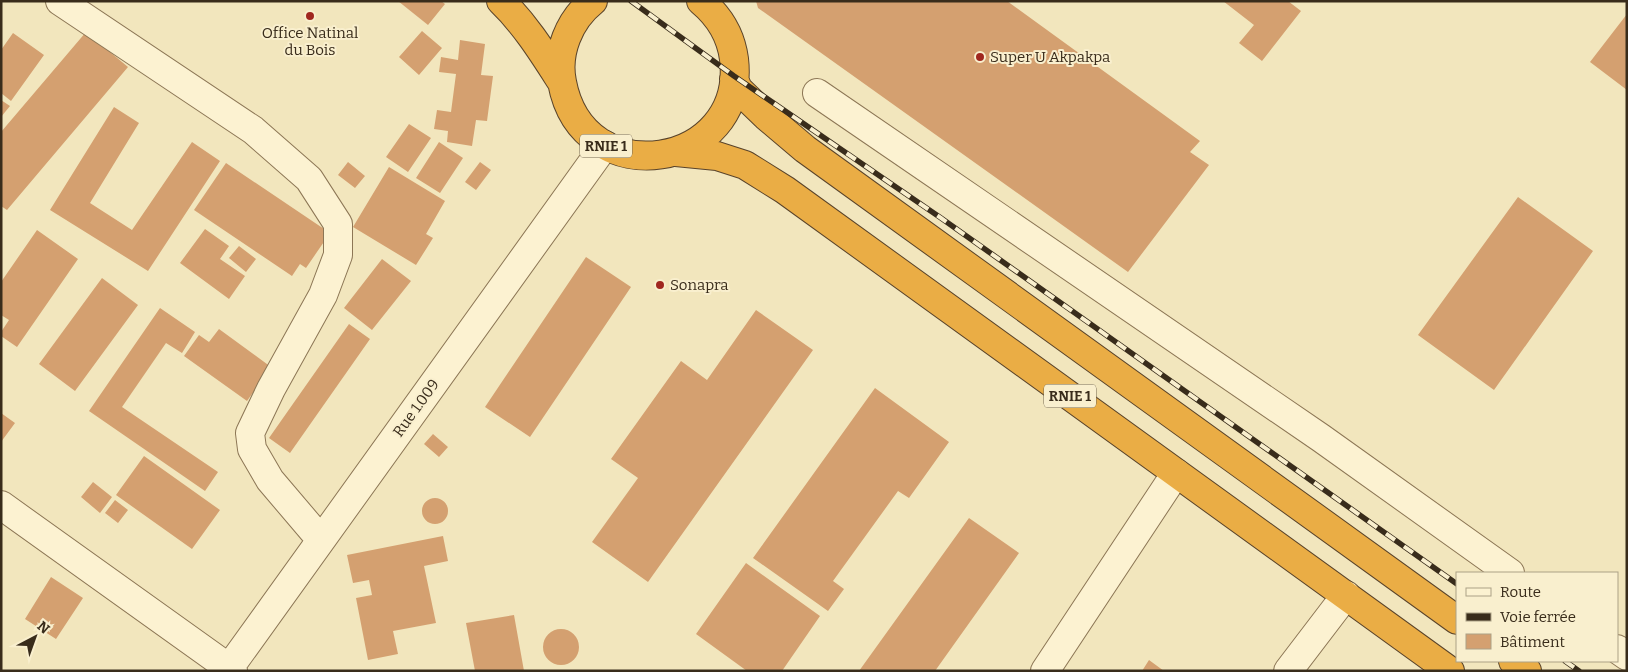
<svg xmlns="http://www.w3.org/2000/svg" width="1628" height="672" font-family="Bitter,serif">
<style>
.building{fill:#d4a070}
.lines{fill:none;stroke-linecap:round;stroke-linejoin:round}
.minor-casing{stroke:#8c7655;stroke-width:30}
.highway-casing{stroke:#59432a;stroke-width:30}
.minor{stroke:#fcf2d1;stroke-width:28}
.highway{stroke:#eaad45;stroke-width:28}
.rail-casing{stroke:#392c1b;stroke-width:5.5}
.rail{stroke:#f9efce;stroke-width:4;stroke-dasharray:11;stroke-linecap:butt}
.poi-dot{fill:#a0271f;stroke:#f9efce;stroke-width:2}
.labels{text-anchor:middle;dominant-baseline:central;stroke-width:4;stroke-linejoin:round;paint-order:stroke}
.shield{fill:#f9efce;stroke:#736651;stroke-width:1}
.shield-label{font-size:14px;font-weight:bold;fill:#392c1b}
.poi-label{font-size:15px;fill:#392c1b;stroke:#f9efce;text-anchor:start}
.street-label{font-size:15px;fill:#392c1b;stroke:#f9efce}
</style>
<rect width="100%" height="100%" fill="#f2e6bd"/>
<path class="building" d="M398 1H441L445 4 428 25Z
M756 1H1007L1200 141 1190 152 1209 165 1128 272 758 8Z
M1223 1H1288L1301 11 1262 61 1239 43 1254 25Z
M1627 14V90L1590 62Z
M422 31 442 48 419 75 399 57Z
M86 32 128 67 7 210 1 206V132Z
M13 33 44 55 11 101 1 93V50Z
M460 40 485 44 481 75 493 76 487 121 476 120 472 146 447 142 448 131 434 129 437 110 451 112 456 74 439 72 441 57 458 60Z
M1 100 10 106 1 117Z
M114 107 139 123 90 203 132 230 192 142 220 161 148 271 50 210Z
M409 124 431 138 408 172 386 157Z
M439 142 463 158 440 193 416 178Z
M348 162 365 176 355 188 338 175Z
M480 162 491 170 476 190 465 182Z
M226 163 330 233 306 268 300 264 292 276 194 210Z
M389 167 445 201 426 234 433 238 416 265 353 227Z
M1518 197 1593 251 1494 390 1418 335Z
M205 229 229 246 220 259 245 276 229 299 180 263Z
M37 230 78 259 17 347 1 336V332L9 320 1 315V282Z
M239 246 256 259 246 272 229 258Z
M586 257 631 287 530 437 485 407Z
M382 259 411 281 372 330 344 308Z
M102 278 138 305 75 391 39 364Z
M160 308 195 332 182 353 166 343 122 407 218 472 205 491 89 411Z
M756 310 813 350 648 582 592 542 638 478 611 459 681 361 707 380Z
M349 324 370 339 290 453 269 438Z
M219 329 271 367 247 401 184 356 199 335 209 342Z
M875 388 949 442 909 498 898 491 833 581 844 589 828 611 753 558Z
M1 413 15 423 1 442Z
M433 434 448 447 439 457 424 444Z
M144 456 220 510 192 549 116 495Z
M93 482 112 497 100 513 81 497Z
M422 511a13 13 0 1 1 26 0a13 13 0 1 1-26 0Z
M115 500 128 510 118 523 105 513Z
M969 518 1019 553 935 671H859Z
M443 536 448 561 424 566 436 623 393 631 398 654 368 660 356 598 372 595 369 580 353 583 347 555Z
M746 563 820 616 782 671H747L696 634Z
M51 577 83 598 56 639 25 619Z
M514 615 524 671H475L466 623Z
M543 647a18 18 0 1 1 36 0a18 18 0 1 1-36 0Z
M1149 660 1164 671H1142Z"/>
<g class="lines">
<g class="minor-casing">
<path id="minor" d="M60 1 253 130 309 179 338 224V255L323 295 271 389 250 433 252 449 270 480 321 540
M817 93 1321 438 1510 573
M1 505 233 671
M1617 649 1627 656
M227 671 605 145
M1045 671 1176 473
M1288 671 1346 595"/>
</g>
<g class="highway-casing">
<path id="highway" d="M501 1C525 24 543 53 561 81
M593 1C569 20 556 53 562 82 583 196 747 169 734 59 731 36 719 16 701 1
M734 79 738 89 766 116 805 149 1457 620
M676 152 717 156 745 165 785 190 1450 671
M1513 661 1527 671"/>
</g>
<use href="#minor" class="minor"/>
<use href="#highway" class="highway"/>
<g class="rail-casing">
<path id="rail" d="M631 1 734 76 941 218 1457 584
M1565 661 1579 671"/>
</g>
<use href="#rail" class="rail"/>
</g>
<g class="poi-dot">
<circle cx="310" cy="16" r="5"/>
<circle cx="980" cy="57" r="5"/>
<circle cx="660" cy="285" r="5"/>
</g>
<g class="labels">
<g class="shield">
<rect x="580" y="134.5" width="52" height="23" rx="4"/>
<rect x="1044" y="384.5" width="52" height="23" rx="4"/>
</g>
<g class="shield-label">
<text x="606" y="146">RNIE 1</text>
<text x="1070" y="396">RNIE 1</text>
</g>
<g class="poi-label">
<text x="310" y="33" text-anchor="middle">Office Natinal<tspan x="310" dy="17">du Bois</tspan></text>
<text x="990" y="57">Super U Akpakpa</text>
<text x="670" y="285">Sonapra</text>
</g>
<g class="street-label">
<text transform="translate(416 408) rotate(-54)">Rue 1.009</text>
</g>
</g>
<rect width="1628" height="672" fill="none" stroke="#392c1b" stroke-width="5"/>
<rect x="1456" y="572" width="162" height="90" fill="#f9efce" stroke="#aca186"/>
<rect x="1466" y="588" width="25" height="8" fill="#fcf2d1" stroke="#aca186"/>
<text x="1500" y="597" font-size="15" fill="#392c1b">Route</text>
<rect x="1466" y="613" width="25" height="8" fill="#392c1b" stroke="#aca186"/>
<text x="1500" y="622" font-size="15" fill="#392c1b">Voie ferrée</text>
<rect x="1466" y="634" width="25" height="15" fill="#d4a070" stroke="#aca186"/>
<text x="1500" y="647" font-size="15" fill="#392c1b">Bâtiment</text>
<g transform="translate(35 637) rotate(41)" stroke="#f9efce" stroke-width="4" paint-order="stroke">
<path d="M0-4L9 19L0 12L-9 19Z" fill="#392c1b"/>
<text y="-8" font-size="14" font-weight="bold" text-anchor="middle" fill="#392c1b">N</text>
</g>
</svg>
